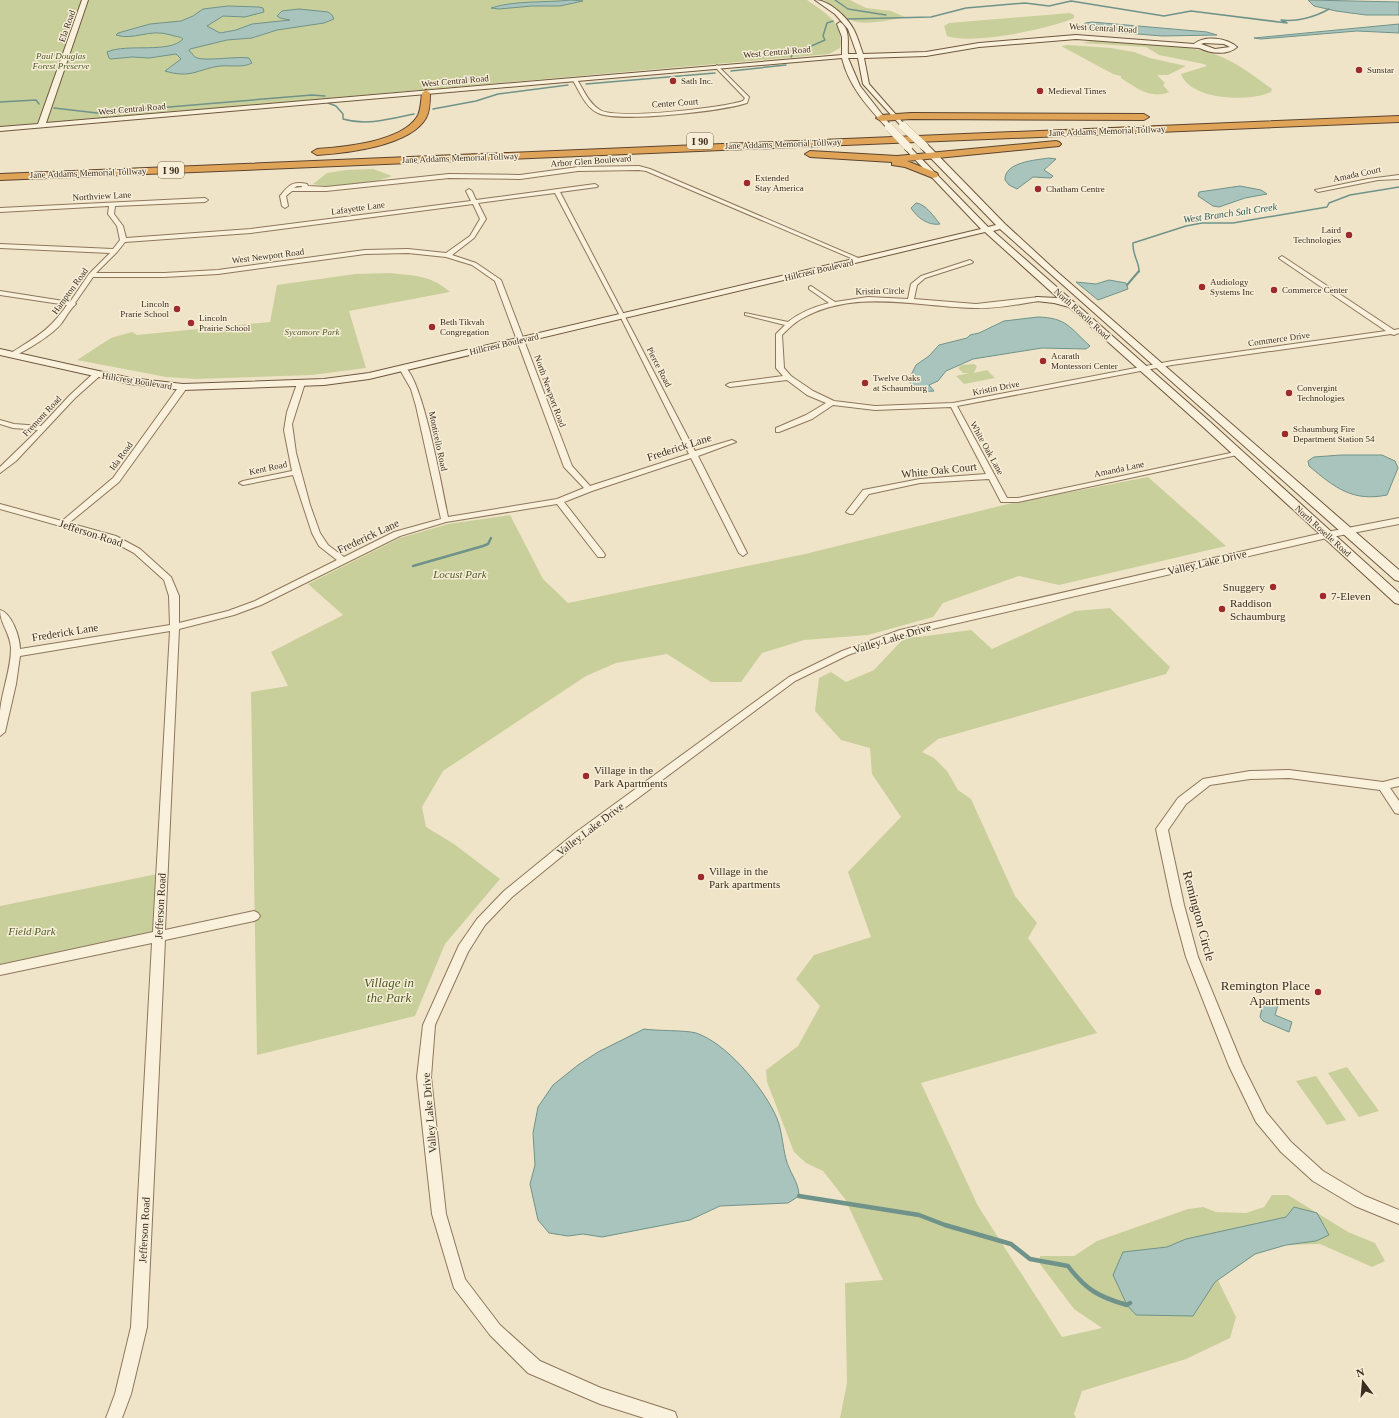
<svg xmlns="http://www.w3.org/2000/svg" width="1399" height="1418" font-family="'Times New Roman',serif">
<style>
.green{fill:#c9cf9b}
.water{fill:#a9c4bc;stroke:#6f938a}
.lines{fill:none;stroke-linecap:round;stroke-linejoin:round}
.stream-far3{stroke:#6f938a;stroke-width:1.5}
.stream-far2{stroke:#6f938a;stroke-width:2}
.stream-far1{stroke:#6f938a;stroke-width:2.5}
.stream{stroke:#6f938a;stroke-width:4.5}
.street-casing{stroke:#8d765c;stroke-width:2}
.secondary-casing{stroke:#6f573f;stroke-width:2}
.highway-casing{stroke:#5b4430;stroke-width:2}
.street{fill:#faf1dc;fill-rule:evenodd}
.secondary{fill:#faf1dc;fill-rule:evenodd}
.highway{fill:#e0a458;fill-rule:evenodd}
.secondary-bridge-casing{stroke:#6f573f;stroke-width:8;stroke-linecap:butt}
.secondary-bridge{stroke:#faf1dc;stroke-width:8}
.poi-dot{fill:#9e2a2b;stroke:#f7eed8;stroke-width:1.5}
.labels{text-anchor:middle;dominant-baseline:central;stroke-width:3;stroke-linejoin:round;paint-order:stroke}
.far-street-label{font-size:9px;fill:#3d2e20;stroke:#f7eed8}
.far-park-label{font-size:9px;font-style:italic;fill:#4d5a26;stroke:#f7eed8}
.far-poi-label{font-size:9px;fill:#3d2e20;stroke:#f7eed8;text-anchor:start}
.shield{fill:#f7eed8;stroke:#756857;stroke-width:1}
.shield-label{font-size:10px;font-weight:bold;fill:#3d2e20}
.far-water-label{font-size:10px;font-style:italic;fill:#2f5d5a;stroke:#f7eed8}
.street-label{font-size:11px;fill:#3d2e20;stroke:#f7eed8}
.park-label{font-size:11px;font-style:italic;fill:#4d5a26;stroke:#f7eed8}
.poi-label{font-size:11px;fill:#3d2e20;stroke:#f7eed8;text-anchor:start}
.near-street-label{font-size:13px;fill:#3d2e20;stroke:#f7eed8}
.near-park-label{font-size:13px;font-style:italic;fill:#4d5a26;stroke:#f7eed8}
.near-poi-label{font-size:13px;fill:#3d2e20;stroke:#f7eed8;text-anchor:end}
</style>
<rect width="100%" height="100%" fill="#f0e4c8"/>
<path class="green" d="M0 0H807C825 13 845 23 840 48L829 54 0 127Z
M824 0H850L866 8 891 11 905 17C891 20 861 27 849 19 840 14 832 6 824 0Z
M1070 13 1074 15V18C1050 29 971 45 947 36L944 26 949 23Z
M1096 40C1136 43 1180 42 1217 55 1238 63 1255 77 1272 89L1271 92C1250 102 1191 101 1181 74L1207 66 1204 64 1159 55 1146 47 1082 43Z
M1068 45 1111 48 1134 52 1150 58 1186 66 1168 75H1157L1165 83 1163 85 1169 92C1151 100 1135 87 1121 78V76L1113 74 1061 46Z
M373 169 392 176C372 184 335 190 313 184L327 173 346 170Z
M390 273C415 276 431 275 450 292L349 311 366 368 312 375 196 379 166 377 77 360 111 338 132 332 137 335 270 322 277 285 355 274Z
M974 364 977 366 974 373 987 370 995 378 964 384 956 376 969 373H963L958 368 961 365Z
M1148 477 1226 546 1059 585 1019 576 943 603 933 617 868 635 804 640 762 653 741 682H711L667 654 616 663 586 676 443 771 422 807 426 827 454 844 500 879 445 944 415 1016 257 1055 251 692 288 686 271 652 343 615 308 584 400 538 448 524 510 515 543 579 568 603 805 554 1008 504Z
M1110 608 1170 667 1166 674 938 739 922 752 934 758 947 771 958 790 971 799 1015 896 1037 923 1028 938 1097 1033 921 1083 978 1206 1062 1337 1102 1328 1074 1309 1040 1264V1256H1074L1097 1241 1188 1209 1203 1207 1216 1212 1246 1213 1264 1207 1272 1195H1288L1348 1232 1375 1243 1385 1261 1372 1267 1320 1244 1286 1245 1256 1254 1218 1280 1236 1317 1230 1338 1186 1359 1082 1391 1074 1414 1076 1418H840L847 1383 845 1283 883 1280 845 1199 823 1171 806 1163 794 1152 767 1082 766 1070 798 1046 820 1006 796 979 814 955 871 937 848 872 901 817 872 774 870 748 841 740 815 711 819 678 831 672 846 682 874 670 905 637H918L971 630 992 649 1075 611Z
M162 873 158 935 0 970V906Z
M1347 1067 1379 1111 1359 1117 1328 1073Z
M1316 1076 1346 1120 1327 1125 1296 1081Z"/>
<path class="water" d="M571 0 583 1 560 6H532L499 9 491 8C516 0 544 3 571 0Z
M1308 0 1399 2V15H1366L1336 11 1314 6Z
M228 6 259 7 263 8 264 12 245 17 223 16 207 26 220 33 236 30 252 24 290 20 280 18 277 16 282 11 299 9 328 12 332 15 334 19 324 23 277 30 252 38 227 40 190 49 189 51C192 52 193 56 195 57 203 62 234 56 249 58L252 63C243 68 231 65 220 66 198 69 191 79 165 71L181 59 176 54 149 58 132 57 111 59 109 58 107 52C127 43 169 54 183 39 180 36 176 37 171 35 149 28 134 41 116 35L118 33 150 24 181 21 193 16 203 9Z
M1092 22 1207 32 1217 35 1162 36 1089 30 1084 27 1085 23Z
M1399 24V33L1357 31 1261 39 1254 38Z
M1049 158 1056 159 1044 170 1053 176 1051 178 1033 177 1017 189 1009 185 1005 180C1004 162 1036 160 1049 158Z
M1240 186 1261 190 1267 194 1245 198 1219 207 1213 206 1198 196 1199 192Z
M916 203C926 204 934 217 940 224 929 226 917 218 911 208Z
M1109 280 1126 283 1128 289 1098 300 1076 282 1096 284Z
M1038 317C1067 318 1069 327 1090 346L1086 349 1042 348 973 359 946 371 938 381 929 385 934 391C923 392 916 390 908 381L916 365 929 356 939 345 967 338 970 335 979 333 1004 321Z
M1341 455H1382L1395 461 1398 468 1387 495C1353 502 1335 488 1309 466L1308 461 1314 457Z
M1264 999 1278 1005 1275 1015 1292 1022 1289 1032 1263 1021 1260 1017Z
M644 1029C657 1031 685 1030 696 1033 726 1043 760 1084 774 1112 782 1126 782 1144 786 1159 789 1172 799 1182 799 1196L788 1203 720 1206 690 1220 602 1237 583 1234 568 1236 549 1233 538 1220 530 1184 535 1165 533 1133 538 1107 553 1085 578 1065 598 1052Z
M1294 1207 1317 1213 1329 1235 1316 1241 1286 1245 1255 1254 1215 1282 1193 1316 1136 1315 1127 1305 1113 1275 1123 1252 1167 1247 1186 1239 1286 1217Z"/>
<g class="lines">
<path class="stream-far3" d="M835 0 848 9 886 15
M847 19 931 17 966 8 1025 3 1049 6 1071 1 1164 16 1191 11 1287 23 1281 20C1297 22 1315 17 1329 9
M791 57 793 54 825 40 823 36 827 23 833 21
M731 71 786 65
M586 84 715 73
M0 102 36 100 39 104
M328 103 336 106 343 114V119C367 126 390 119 414 114
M54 108 97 113 312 95 325 96
M433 109 476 101 498 94 568 85
M1139 272C1140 263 1132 255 1133 243L1186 226 1202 223H1233L1327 207 1329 203 1350 195 1399 187"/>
<path class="stream-far2" d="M1127 285 1139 271"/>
<path class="stream-far1" d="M413 566 483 546 488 544 491 538"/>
<path class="stream" d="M799 1196 919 1215 945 1225 1011 1244 1030 1259 1068 1266C1086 1290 1099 1297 1127 1305L1130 1303"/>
<g class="street-casing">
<path id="street" d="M717 65 749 97 747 103C722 111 620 123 598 113 585 107 579 90 572 79L576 78C583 88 588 103 600 110 617 120 722 108 743 101L745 98 715 67Z
M639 166 650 169 863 260 858 261 646 171 639 170 578 171 520 179 449 178 326 191H292L286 196 288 206 285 208 282 206 280 196C289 185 292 181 307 184L308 186 326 187 449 174 520 175 578 167ZM297 186H302V187L294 188Z
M1399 175V179L1378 180 1318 192 1315 190 1368 179Z
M595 184 598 186 597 187 560 192 695 451 732 440 736 442 698 456 747 553 743 556 739 553 691 458 592 491 564 502 604 553 605 555 604 557H598L557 504 446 522 400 536 261 605 234 615 179 629 165 930 254 911 258 913 260 916 258 919 254 921 165 940 147 1327 131 1394 122 1418H106L115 1394 131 1327 152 943 0 975V965L153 932 170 631 20 656 16 684 5 732 0 736C0 728 0 719 0 711 2 690 11 670 11 648 10 632 0 624 0 610 12 613 20 638 20 649L170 625 169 596 164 580 134 553 110 540 0 509V504L62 521 113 478 180 385H186V389L119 482 69 523 116 536 140 549 171 577 179 596V623L228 611 255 601 337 560 319 546 312 533 293 475 243 485 239 483 243 481 292 471 284 430 287 412 298 381 305 383 292 424 296 453 310 505 320 533 328 545 344 557 394 532 441 519 416 406 411 389 399 368 403 366C422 373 443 493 448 517L557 499 584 488 564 467 495 281 472 265 446 257 408 253 365 254 218 274 164 277H93L75 303 76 304C70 309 66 317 61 324 53 334 25 352 13 356L11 355V353C36 337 49 331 67 305L0 295V291L70 302 89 274 110 253 0 248V244L113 249 120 240 117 226 108 214 109 206 0 212V208L205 198 208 200 205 202 115 206 114 214 123 226 126 238 251 229 471 201 466 191 469 189 472 191 476 200ZM555 193 620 316 689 454 590 486 572 466 501 280 476 263 452 255 474 238 486 219 478 203ZM473 204 480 219 470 236 446 253 408 249 365 250 218 270 164 273H96L117 252 125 242 251 233Z
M1282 256 1394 330 1399 329V333L1394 335 1391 334 1172 365 957 406 1007 498H1018L1240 451 1241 453 1237 455 1018 502H1001L989 479 920 483 869 494 853 514H850L846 512 863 490 920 479 986 474 951 407 875 410 833 405 812 419 779 432H776V428L806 415 826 403 807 395 787 380 730 387 726 385 730 383 783 376 776 368V334L785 325 745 315V313L788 322C800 312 814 307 829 303L809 289V287L811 286 835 302 868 297 908 299 911 284 921 276 970 260 973 262 972 263 925 278 917 285 914 299 976 304 1039 297 1042 299 1039 301C1018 304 997 309 975 308 917 307 855 288 801 319 794 323 788 329 782 335L784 368 791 376 813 391 834 401 875 406 953 403 1172 361 1386 331 1280 259 1279 258Z
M95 372 102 374 75 398 16 461 0 473V467L38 430 13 428 0 424V420L14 424 41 426 70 395Z
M1399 518V524L1327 538 902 636 848 655 795 681 583 839 512 897 485 925 468 952 435 1025 431 1077 446 1214 465 1279 500 1325 540 1361 601 1388 669 1410 675 1412 677 1418H644L600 1404 528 1373 490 1335 454 1288 432 1214 417 1077 423 1025 459 945 477 919 504 891 575 833 789 677 842 651 900 630 1327 532Z
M1289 770 1383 782 1399 778V786L1390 788 1399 801V814L1395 813 1380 790 1289 778 1250 779 1210 785 1186 804 1168 830 1184 905 1198 957 1242 1064 1266 1112 1291 1142 1323 1171 1365 1196 1399 1210V1224L1355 1206 1313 1181 1281 1152 1256 1122 1229 1066 1186 957 1172 905 1156 829 1178 798 1203 779 1250 771Z"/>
</g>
<g class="secondary-casing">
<path id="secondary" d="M82 0H88L46 123 842 55V37L837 24 840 22C851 29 847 44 848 54H857L848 29 835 14 815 0C829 0 848 18 854 30 858 38 860 46 863 54L926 52 979 43 1076 35 1194 44C1205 35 1227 38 1237 47 1227 56 1210 53 1199 48L1076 39 979 47 926 56 864 58 869 84 905 125V127L903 128 863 84 858 58H848L860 86 892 127 889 129 887 128C868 107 849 87 842 58L0 131V127L38 124ZM1204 43 1224 44 1230 47 1215 49 1201 44Z
M921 144H927L1005 224 1055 270 1399 570V581L1395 580 1000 229 993 231 1209 421 1399 593V604L1395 603 1201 425 1069 307 1054 303 1036 301V297L1058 298 985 232 369 379 324 385 183 390 130 384 0 355V349L130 378 183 384 324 379 369 373 981 229 905 149V145H908L988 227 996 225 921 148Z"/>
</g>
<g class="highway-casing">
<path id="highway" d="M426 90 430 93C430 101 430 111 426 118 410 146 347 153 317 155L312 152 317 149C344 147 401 142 417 117 421 111 421 100 422 93Z
M911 113 1144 114 1149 117 1144 120 911 119 881 121 876 118 881 115Z
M1399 116V122L0 180V174Z
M1056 141 1059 142 1061 144 1059 146 907 161 937 173 938 175 937 177 933 178 905 167 892 165V162L810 157 805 154 810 151 897 156Z"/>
</g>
<use href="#street" class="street"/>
<use href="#secondary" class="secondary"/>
<use href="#highway" class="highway"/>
<g class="secondary-bridge-casing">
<path id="secondary-bridge" d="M903 126 924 146
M889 127 908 147"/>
</g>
<use href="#secondary-bridge" class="secondary-bridge"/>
</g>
<g class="poi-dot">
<circle cx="1359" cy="70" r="4"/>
<circle cx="673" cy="81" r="4"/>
<circle cx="1040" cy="91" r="4"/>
<circle cx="747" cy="183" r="4"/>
<circle cx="1038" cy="189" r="4"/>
<circle cx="1349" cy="235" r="4"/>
<circle cx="1202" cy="287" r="4"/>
<circle cx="1274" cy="290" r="4"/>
<circle cx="177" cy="309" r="4"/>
<circle cx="191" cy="323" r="4"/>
<circle cx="432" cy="327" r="4"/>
<circle cx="1043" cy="361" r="4"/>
<circle cx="865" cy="383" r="4"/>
<circle cx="1289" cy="393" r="4"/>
<circle cx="1285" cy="434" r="4"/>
<circle cx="1273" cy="587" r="4"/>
<circle cx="1323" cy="596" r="4"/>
<circle cx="1222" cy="609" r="4"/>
<circle cx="586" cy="776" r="4"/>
<circle cx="701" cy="877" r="4"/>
<circle cx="1318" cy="992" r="4"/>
</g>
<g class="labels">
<g class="far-street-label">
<text transform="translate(67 26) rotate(-70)">Ela Road</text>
<text transform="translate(1103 28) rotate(3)">West Central Road</text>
<text transform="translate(777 52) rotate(-5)">West Central Road</text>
<text transform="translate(455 81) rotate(-5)">West Central Road</text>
<text transform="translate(675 103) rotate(-4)">Center Court</text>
<text transform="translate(132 109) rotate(-5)">West Central Road</text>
<text transform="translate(1107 131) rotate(-2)">Jane Addams Memorial Tollway</text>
<text transform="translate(783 144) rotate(-2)">Jane Addams Memorial Tollway</text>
<text transform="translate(460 158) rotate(-2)">Jane Addams Memorial Tollway</text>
<text transform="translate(591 161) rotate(-4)">Arbor Glen Boulevard</text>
<text transform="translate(88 173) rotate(-2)">Jane Addams Memorial Tollway</text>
<text transform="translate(1357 174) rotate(-12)">Amada Court</text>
<text transform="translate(102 196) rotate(-3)">Northview Lane</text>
<text transform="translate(358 208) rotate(-8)">Lafayette Lane</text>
<text transform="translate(268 256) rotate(-7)">West Newport Road</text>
<text transform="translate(819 270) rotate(-13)">Hillcrest Boulevard</text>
<text transform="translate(70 291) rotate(-54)">Hampton Road</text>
<text transform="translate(880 291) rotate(-1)">Kristin Circle</text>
<text transform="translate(1082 314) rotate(42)">North Roselle Road</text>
<text transform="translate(1279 339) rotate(-8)">Commerce Drive</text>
<text transform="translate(504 344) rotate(-13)">Hillcrest Boulevard</text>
<text transform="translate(659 367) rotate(63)">Pierce Road</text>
<text transform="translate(137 381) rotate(9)">Hillcrest Boulevard</text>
<text transform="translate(996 388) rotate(-11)">Kristin Drive</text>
<text transform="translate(550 391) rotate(70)">North Newport Road</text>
<text transform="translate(42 416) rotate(-47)">Fremont Road</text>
<text transform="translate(438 441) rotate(78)">Monticello Road</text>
<text transform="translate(987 448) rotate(61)">White Oak Lane</text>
<text transform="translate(121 456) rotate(-54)">Ida Road</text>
<text transform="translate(268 468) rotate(-12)">Kent Road</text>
<text transform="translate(1119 469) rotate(-12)">Amanda Lane</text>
<text transform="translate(1323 531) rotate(42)">North Roselle Road</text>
</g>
<g class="far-park-label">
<text x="61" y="56">Paul Douglas<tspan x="61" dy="10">Forest Preserve</tspan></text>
<text x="312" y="332">Sycamore Park</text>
</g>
<g class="far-poi-label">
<text x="1367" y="70">Sunstar</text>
<text x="681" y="81">Sath Inc.</text>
<text x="1048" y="91">Medieval Times</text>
<text x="755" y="178">Extended<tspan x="755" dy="10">Stay America</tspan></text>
<text x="1046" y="189">Chatham Centre</text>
<text x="1341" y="230" text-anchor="end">Laird<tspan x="1341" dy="10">Technologies</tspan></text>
<text x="1210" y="282">Audiology<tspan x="1210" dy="10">Systems Inc</tspan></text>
<text x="1282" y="290">Commerce Center</text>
<text x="169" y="304" text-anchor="end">Lincoln<tspan x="169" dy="10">Prarie School</tspan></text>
<text x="199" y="318">Lincoln<tspan x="199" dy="10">Prairie School</tspan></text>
<text x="440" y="322">Beth Tikvah<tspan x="440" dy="10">Congregation</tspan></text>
<text x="1051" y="356">Acarath<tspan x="1051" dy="10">Montessori Center</tspan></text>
<text x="873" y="378">Twelve Oaks<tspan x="873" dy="10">at Schaumburg</tspan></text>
<text x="1297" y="388">Convergint<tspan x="1297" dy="10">Technologies</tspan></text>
<text x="1293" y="429">Schaumburg Fire<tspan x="1293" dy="10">Department Station 54</tspan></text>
</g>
<g class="shield">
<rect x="687" y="133" width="26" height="16" rx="3"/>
<rect x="158" y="162" width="26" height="16" rx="3"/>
</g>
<g class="shield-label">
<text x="700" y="141">I 90</text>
<text x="171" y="170">I 90</text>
</g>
<g class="far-water-label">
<text transform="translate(1230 213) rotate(-8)">West Branch Salt Creek</text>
</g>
<g class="street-label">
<text transform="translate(679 447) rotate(-18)">Frederick Lane</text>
<text transform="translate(939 470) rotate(-6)">White Oak Court</text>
<text transform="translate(91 533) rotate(18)">Jefferson Road</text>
<text transform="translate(368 536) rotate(-25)">Frederick Lane</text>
<text transform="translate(1207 562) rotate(-13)">Valley Lake Drive</text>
<text transform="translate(65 632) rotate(-9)">Frederick Lane</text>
<text transform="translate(892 638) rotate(-17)">Valley Lake Drive</text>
<text transform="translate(590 829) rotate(-37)">Valley Lake Drive</text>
<text transform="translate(160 906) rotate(-87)">Jefferson Road</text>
<text transform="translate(429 1113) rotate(-95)">Valley Lake Drive</text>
<text transform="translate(144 1230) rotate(-87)">Jefferson Road</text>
</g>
<g class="park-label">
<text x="460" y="574">Locust Park</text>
<text x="32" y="931">Field Park</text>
</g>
<g class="poi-label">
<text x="1265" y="587" text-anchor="end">Snuggery</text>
<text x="1331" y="596">7-Eleven</text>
<text x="1230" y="603">Raddison<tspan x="1230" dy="13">Schaumburg</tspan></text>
<text x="594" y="770">Village in the<tspan x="594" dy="13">Park Apartments</tspan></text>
<text x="709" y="871">Village in the<tspan x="709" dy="13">Park apartments</tspan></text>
</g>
<g class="near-street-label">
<text transform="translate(1199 916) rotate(75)">Remington Circle</text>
</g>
<g class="near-park-label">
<text x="389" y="982">Village in<tspan x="389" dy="15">the Park</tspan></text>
</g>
<g class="near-poi-label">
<text x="1310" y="985">Remington Place<tspan x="1310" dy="15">Apartments</tspan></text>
</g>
</g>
<g transform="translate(1363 1382) rotate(344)" stroke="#f7eed8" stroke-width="3" paint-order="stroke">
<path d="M0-3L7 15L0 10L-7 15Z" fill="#3d2e20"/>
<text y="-6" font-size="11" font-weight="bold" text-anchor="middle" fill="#3d2e20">N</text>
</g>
</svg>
